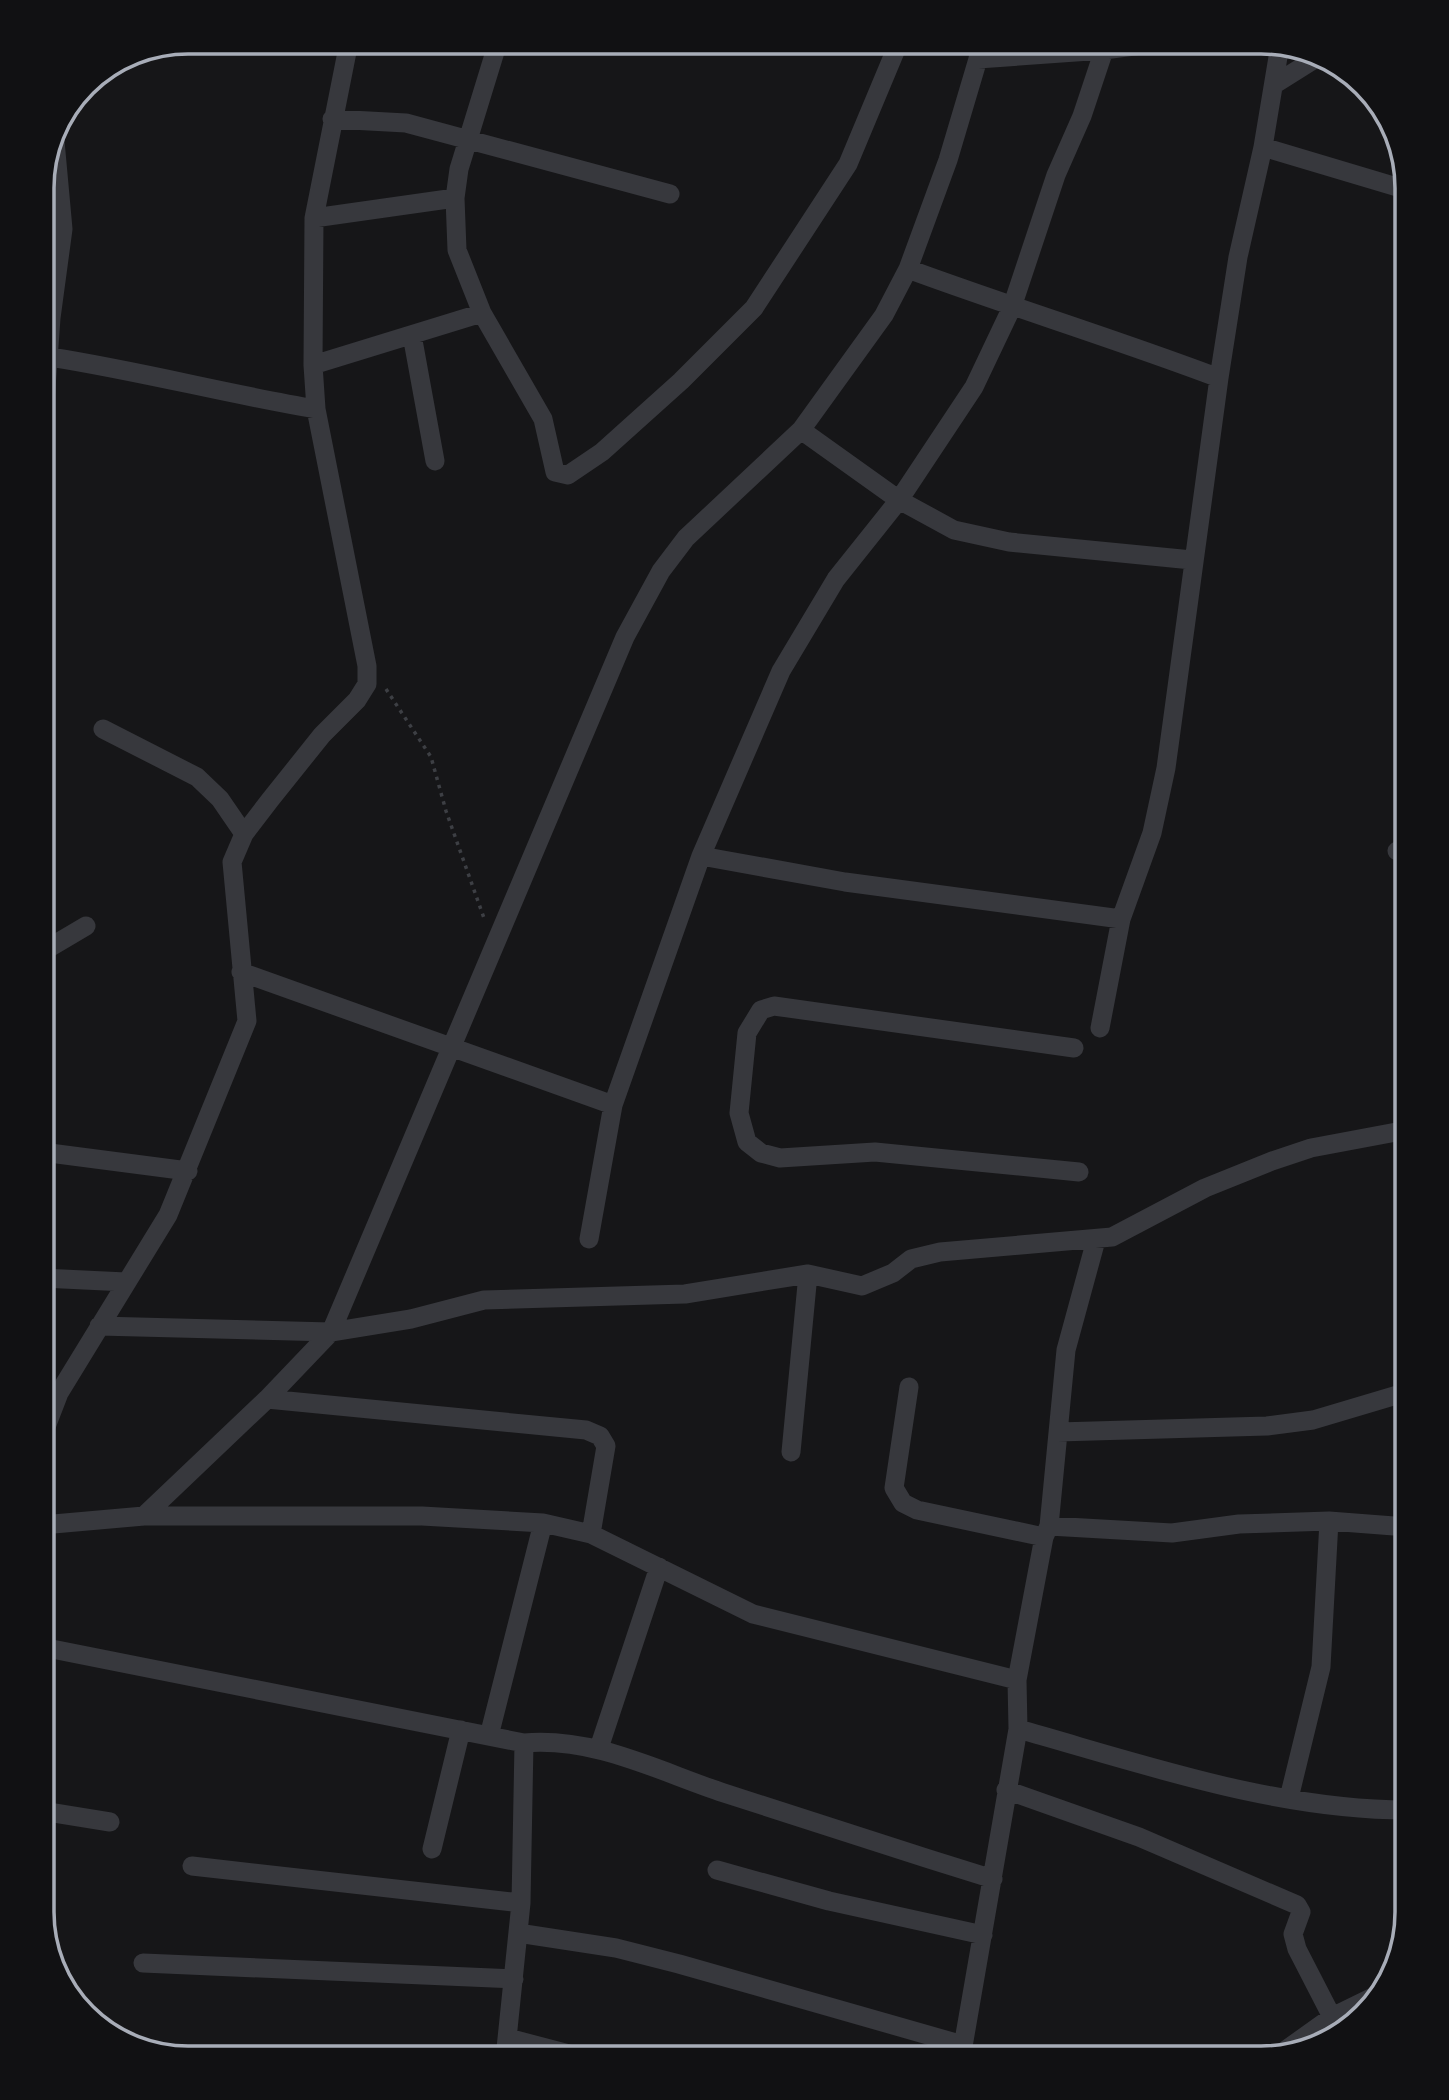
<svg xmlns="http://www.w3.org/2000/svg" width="1449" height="2100" font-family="'DejaVu Sans',sans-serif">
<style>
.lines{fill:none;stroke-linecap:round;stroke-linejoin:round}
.path{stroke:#3d3f44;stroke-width:3.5;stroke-dasharray:3.5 5;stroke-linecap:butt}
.service{stroke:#37383d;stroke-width:10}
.minor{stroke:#37383d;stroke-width:19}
.rim{fill:none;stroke:#a8adb8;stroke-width:3.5}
</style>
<rect width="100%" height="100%" fill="#161618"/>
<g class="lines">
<path class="path" d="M386 689 431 757 446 811 485 921"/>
<path class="service" d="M164 2053H215"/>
<path class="minor" d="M1104 50 1164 42
M1275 84 1318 57
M332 119 406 123 670 194
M1263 147 1407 190
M455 198 457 250 482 313 543 419 555 472 568 475 602 452 681 381 754 308 848 164 899 42
M314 218 455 198 459 169 498 42
M908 269C1011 307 1116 339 1219 378
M412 335 435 461
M50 357C140 371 227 394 316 409
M313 365 482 313
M801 430 899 500 954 530 1009 542 1192 560
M42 444 51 318 63 229 54 130
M103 729 197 777 220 799 244 834
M1397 851 1407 852
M701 856 845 882 1121 919
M42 952 86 926
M241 972 613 1105
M1100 1028 1121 919 1152 833 1166 768 1219 378 1238 257 1263 147 1280 45
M1074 1048 774 1006 761 1010 747 1033 739 1113 747 1142 761 1153 780 1158 875 1152 1079 1172
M42 1152 188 1171
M589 1239 613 1105 701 856 781 671 836 579 899 500 974 387 1012 307 1056 175 1082 116 1104 50 978 59
M42 1278 126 1282
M99 1326 331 1332 411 1319 484 1300 685 1294 808 1274 862 1286 893 1273 911 1259 940 1252 1112 1237 1205 1188 1272 1161 1311 1148 1407 1130
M909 1387 894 1488 903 1503 917 1510 1044 1537
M267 1399 586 1430 600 1436 606 1446 591 1534
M1058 1432 1267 1426 1313 1420 1407 1392
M42 1437 59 1393 168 1215 247 1021 232 862 244 834 270 800 322 735 357 700 367 684V666L316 409 313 365 314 218 349 42
M791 1452 808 1274
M144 1516H422L543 1523 591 1534 753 1614 1017 1680
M42 1525 144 1516 267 1399 331 1332 625 637 661 571 686 538 801 430 884 315 908 269 948 160 978 59 980 42
M1049 1526 1172 1533 1239 1524 1329 1521 1407 1527
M42 1647 524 1743C595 1737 658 1771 724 1793 813 1822 903 1851 993 1879
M1018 1729C1143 1764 1275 1810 1407 1810
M489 1736 543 1523
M599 1748 659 1567
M1006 1790 1139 1837 1297 1905 1301 1912 1293 1934 1297 1949 1332 2017
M1289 1798 1321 1667 1329 1521
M42 1811 110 1822
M432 1849 461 1730
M192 1866 521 1903
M717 1870 829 1901 983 1935
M518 1933 616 1948 679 1964 963 2045
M143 1963 514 1979
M508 2038 584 2058
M1283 2052 1332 2017 1379 1994
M505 2058 521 1903 524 1743
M961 2058 1018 1729 1017 1680 1044 1537 1049 1526 1066 1350 1096 1240"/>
</g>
<path d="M0 0H1449V2100H0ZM188 54H1261A134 134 0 0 1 1395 188V1912A134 134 0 0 1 1261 2046H188A134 134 0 0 1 54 1912V188A134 134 0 0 1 188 54Z" fill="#111113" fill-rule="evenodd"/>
<path class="rim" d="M188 54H1261A134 134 0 0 1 1395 188V1912A134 134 0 0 1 1261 2046H188A134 134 0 0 1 54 1912V188A134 134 0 0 1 188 54Z"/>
</svg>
